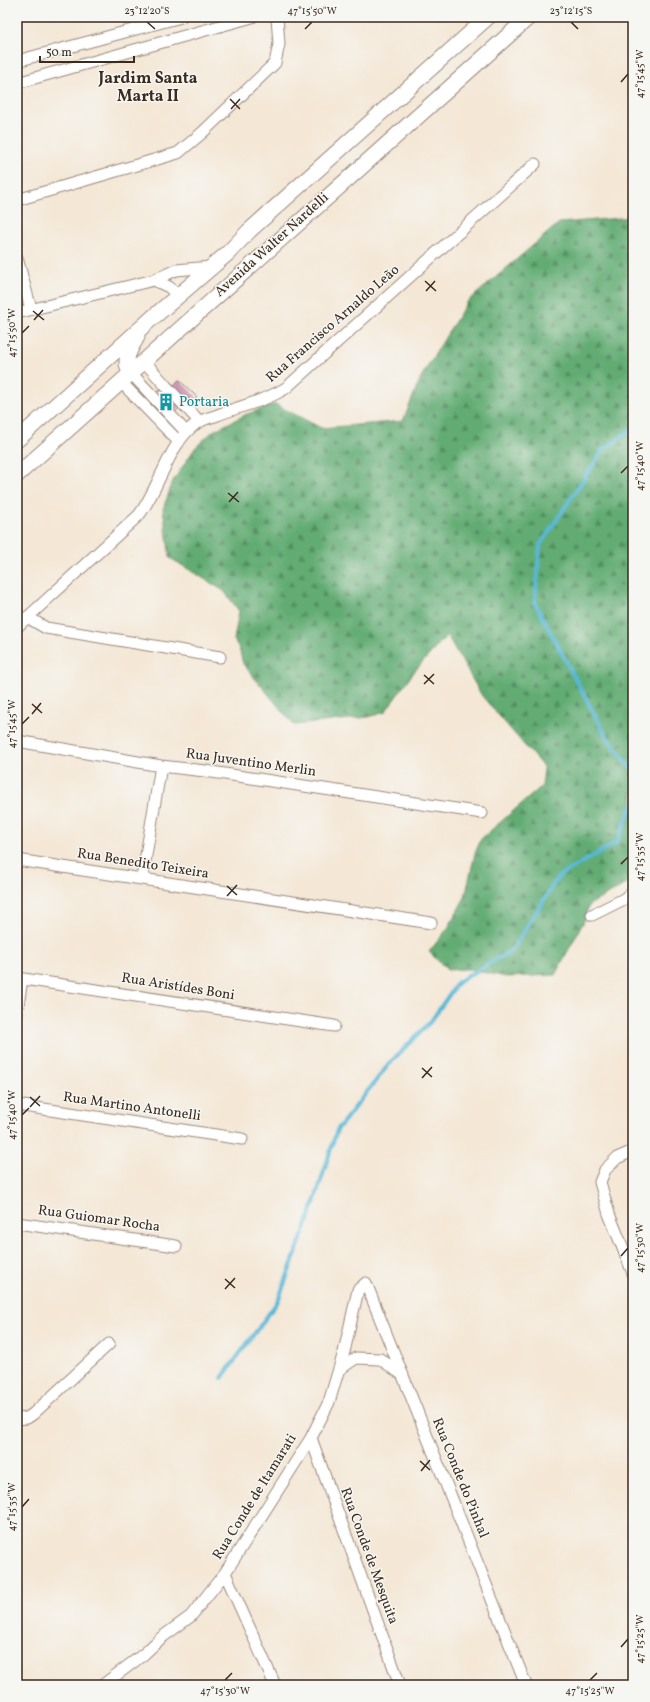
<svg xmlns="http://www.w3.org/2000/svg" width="650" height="1702" font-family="Vollkorn,serif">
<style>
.forest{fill:url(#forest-firs);stroke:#4e6b48}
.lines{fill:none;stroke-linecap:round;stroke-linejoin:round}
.stream{stroke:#58b8d7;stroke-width:4}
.building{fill:#ca93b4}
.street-casing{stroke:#98887a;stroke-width:13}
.secondary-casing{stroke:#98887a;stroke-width:17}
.street{stroke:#fff;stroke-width:11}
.secondary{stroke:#fff;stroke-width:15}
.ticks{fill:none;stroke:#3b2a1e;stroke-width:1.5}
.labels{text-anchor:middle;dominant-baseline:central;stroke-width:3;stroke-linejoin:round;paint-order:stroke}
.street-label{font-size:14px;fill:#3b2a1e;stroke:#f6f6f2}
.culture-label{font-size:14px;fill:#0d838f;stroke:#f6f6f2;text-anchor:start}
.quarter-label{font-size:16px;font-weight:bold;fill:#3b2a1e;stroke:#f6f6f2}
.neatline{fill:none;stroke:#3b2a1e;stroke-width:1.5}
.ticks-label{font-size:10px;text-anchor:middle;fill:#3b2a1e}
</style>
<defs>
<pattern id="forest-firs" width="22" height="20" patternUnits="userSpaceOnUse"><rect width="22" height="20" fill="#62ac73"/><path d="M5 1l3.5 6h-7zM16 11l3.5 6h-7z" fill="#528c5e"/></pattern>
</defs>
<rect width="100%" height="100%" fill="#f6f6f2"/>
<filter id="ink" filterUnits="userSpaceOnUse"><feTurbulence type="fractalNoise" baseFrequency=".025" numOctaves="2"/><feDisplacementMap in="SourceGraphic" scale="8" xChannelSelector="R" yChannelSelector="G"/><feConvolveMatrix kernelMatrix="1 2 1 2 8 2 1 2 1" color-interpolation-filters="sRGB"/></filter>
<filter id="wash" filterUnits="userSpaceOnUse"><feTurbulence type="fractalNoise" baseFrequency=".012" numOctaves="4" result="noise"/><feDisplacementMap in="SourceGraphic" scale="16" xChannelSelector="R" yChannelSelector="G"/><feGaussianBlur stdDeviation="0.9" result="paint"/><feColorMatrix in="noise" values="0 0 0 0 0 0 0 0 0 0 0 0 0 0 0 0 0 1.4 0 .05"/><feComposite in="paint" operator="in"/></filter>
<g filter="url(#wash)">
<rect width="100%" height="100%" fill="#f4e7d6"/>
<path class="forest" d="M633 217V880L589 905 584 921 555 975 506 977 468 969 447 970 429 952 448 928 465 897 475 853 481 839 542 786 544 768 482 696 447 635 414 672 385 712 369 717 294 725 243 664 239 648 234 640 239 611 224 591 170 558 163 509 173 481 195 448 213 431 247 414 275 404 321 428 403 421 421 377 467 302 559 223Z"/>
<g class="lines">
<path class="stream" d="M633 428 603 450 540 545 535 603 606 736 633 770
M222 1378 278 1301 310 1215 337 1130 389 1064 431 1021 458 982 512 950 559 876 617 842 633 804"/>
</g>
<g id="blocks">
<path class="building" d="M179 380 197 397 192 402 188 398 170 418H162L146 402 150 397 159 391 174 385Z"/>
</g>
</g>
<g filter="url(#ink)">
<use href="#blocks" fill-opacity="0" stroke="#98887a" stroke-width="1"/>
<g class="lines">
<g class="street-casing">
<path id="street" d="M17 61 181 17
M17 83 252 17
M17 200 178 153 202 133 275 63 279 44 277 17
M17 258 31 309
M154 280 169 287 178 296
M17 313 154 280 176 270 211 267
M144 361 166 386 200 422
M131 373 186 432
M121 382 179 442
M27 617 46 628 220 657
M17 627 139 515C159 489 168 446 193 426 199 421 207 418 215 416 239 406 264 402 286 388L535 164
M17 741 161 766 205 771 482 813
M17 860 431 923
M142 879 161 766
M592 915 622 900 633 893
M17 978 334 1026
M17 1012 22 979
M17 1105 242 1139
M633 1151 617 1158 605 1170 600 1182 609 1214 633 1273
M17 1223 176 1246
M340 1369 356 1358 380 1359 403 1375
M17 1419 27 1418 33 1414 109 1344
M311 1438 400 1685
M225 1573 275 1685
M103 1685 144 1654 161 1638 191 1616 225 1573 311 1438 329 1402 344 1352 358 1290 366 1283 526 1685"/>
</g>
<g class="secondary-casing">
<path id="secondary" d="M131 373C122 361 130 349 137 337
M17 440 150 320 228 253 249 231 488 17
M17 475 529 17"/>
</g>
<use href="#street" class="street"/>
<use href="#secondary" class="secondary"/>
</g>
</g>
<path class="ticks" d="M147 22 155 29M571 22 578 29M305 29 312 22M621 82 628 74M230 99 240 109M231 109 240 99M425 281 436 291M426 291 435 281M33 311 44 320M34 320 43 310M22 333 29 326M621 473 628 466M228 493 239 502M229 502 238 492M424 675 434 684M424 684 434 674M32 704 42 713M32 714 41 703M22 724 29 717M621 864 628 857M227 886 237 895M227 896 237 885M422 1068 432 1077M422 1078 432 1067M30 1097 40 1106M30 1107 40 1096M22 1115 29 1108M621 1256 628 1248M225 1279 235 1288M225 1289 235 1278M420 1461 430 1470M421 1471 430 1460M22 1507 29 1499M621 1647 628 1639M225 1680 232 1673M590 1680 597 1673"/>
<defs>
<g id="building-bare" transform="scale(1.38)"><path d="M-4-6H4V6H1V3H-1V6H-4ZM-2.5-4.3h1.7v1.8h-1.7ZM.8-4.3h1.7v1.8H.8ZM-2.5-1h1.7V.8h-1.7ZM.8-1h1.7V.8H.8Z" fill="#0f9aa8" stroke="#f6f6f2" stroke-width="2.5" paint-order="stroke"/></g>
</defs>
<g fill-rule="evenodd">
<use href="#building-bare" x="166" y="402"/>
</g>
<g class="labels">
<g class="street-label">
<text transform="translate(272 245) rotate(-42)">Avenida Walter Nardelli</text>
<text transform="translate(333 324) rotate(-41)">Rua Francisco Arnaldo Leão</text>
<text transform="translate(251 763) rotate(8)">Rua Juventino Merlin</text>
<text transform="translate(143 864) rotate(9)">Rua Benedito Teixeira</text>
<text transform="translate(178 987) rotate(9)">Rua Aristídes Boni</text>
<text transform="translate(132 1107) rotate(8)">Rua Martino Antonelli</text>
<text transform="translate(99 1219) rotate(8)">Rua Guiomar Rocha</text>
<text transform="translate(460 1478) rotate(68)">Rua Conde do Pinhal</text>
<text transform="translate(255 1497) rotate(-58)">Rua Conde de Itamarati</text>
<text transform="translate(369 1556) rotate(70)">Rua Conde de Mesquita</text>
</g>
<g class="culture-label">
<text x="179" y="402">Portaria</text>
</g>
<g class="quarter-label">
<text x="148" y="79">Jardim Santa<tspan x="148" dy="18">Marta II</tspan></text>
</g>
</g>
<rect width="650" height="1702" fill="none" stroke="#f6f6f2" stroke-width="44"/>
<path d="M40 56v6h94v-6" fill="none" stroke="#3b2a1e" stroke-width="2"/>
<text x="46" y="56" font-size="12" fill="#3b2a1e" stroke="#f6f6f2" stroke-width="3" paint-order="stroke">50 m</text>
<rect x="22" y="22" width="606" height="1658" class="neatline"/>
<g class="ticks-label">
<text x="147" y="14">23°12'20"S</text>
<text x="312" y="14">47°15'50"W</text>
<text x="571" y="14">23°12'15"S</text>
<text transform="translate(639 74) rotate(-90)" y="4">47°15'45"W</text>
<text transform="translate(11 333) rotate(-90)" y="4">47°15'50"W</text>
<text transform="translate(639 466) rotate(-90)" y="4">47°15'40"W</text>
<text transform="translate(11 724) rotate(-90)" y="4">47°15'45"W</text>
<text transform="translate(639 857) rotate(-90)" y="4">47°15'35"W</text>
<text transform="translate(11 1115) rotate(-90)" y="4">47°15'40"W</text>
<text transform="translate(639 1248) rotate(-90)" y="4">47°15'30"W</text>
<text transform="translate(11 1507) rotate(-90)" y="4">47°15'35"W</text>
<text transform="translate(639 1639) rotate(-90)" y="4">47°15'25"W</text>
<text x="225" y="1694">47°15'30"W</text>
<text x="590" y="1694">47°15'25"W</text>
</g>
</svg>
